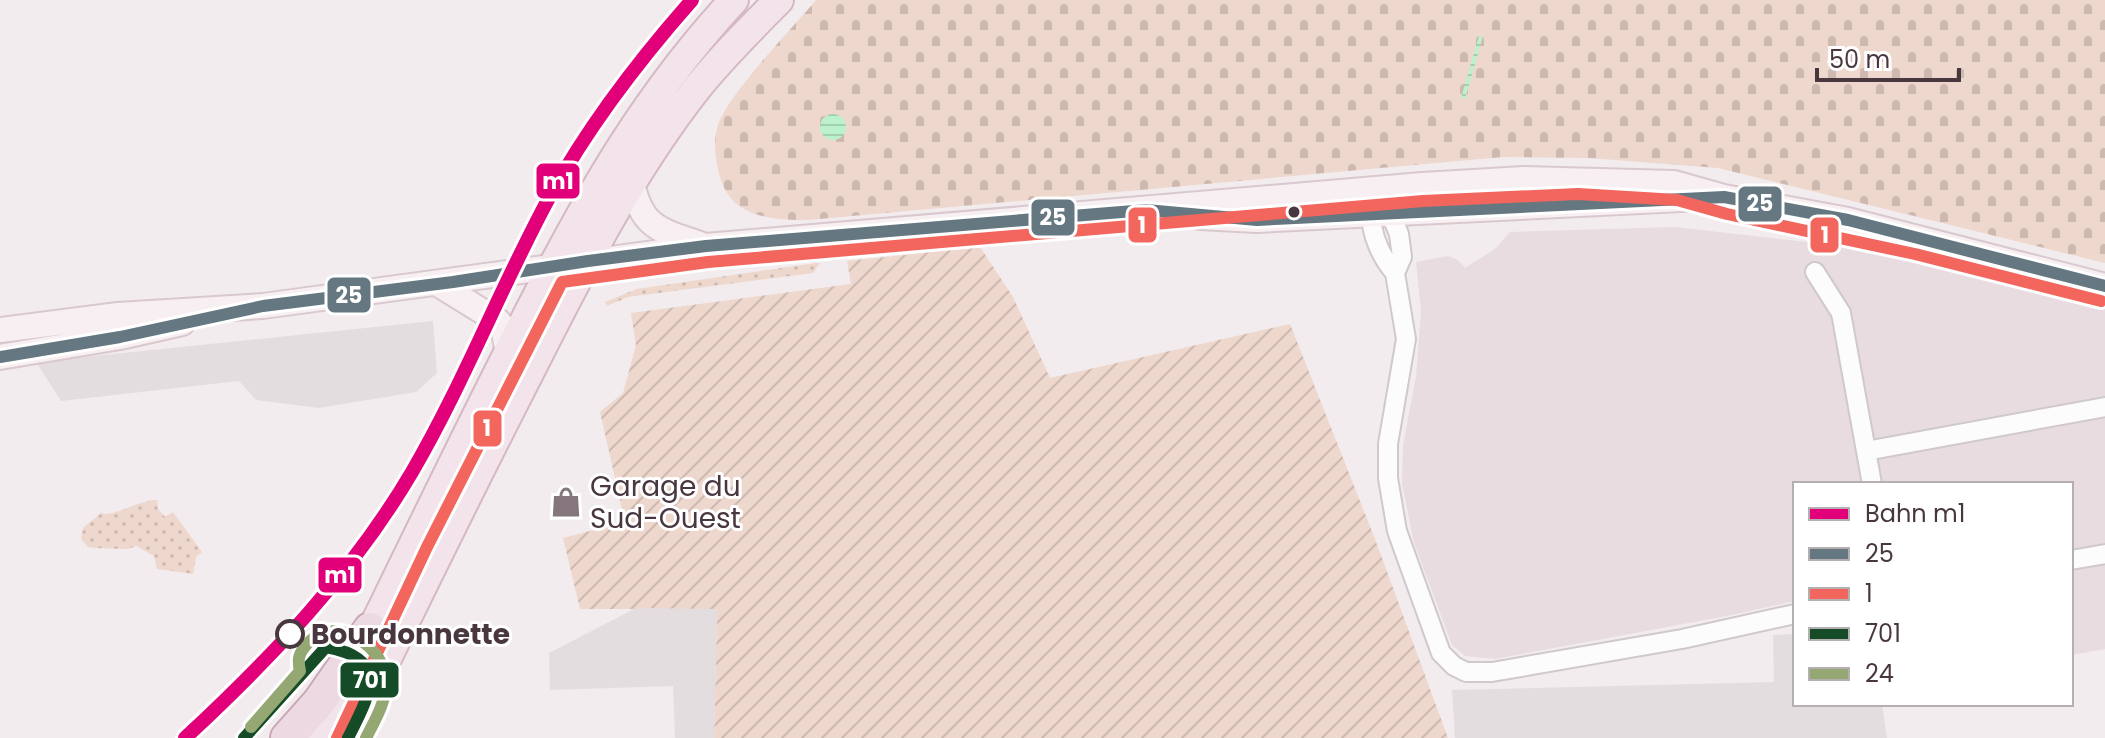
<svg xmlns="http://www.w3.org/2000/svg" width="2105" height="738" font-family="Poppins,sans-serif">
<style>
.residential{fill:#e8dce0}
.grass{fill:url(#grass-dots)}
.cemetery{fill:url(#cemetery-stones)}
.garden{fill:url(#garden-furrows)}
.parking{fill:#e4dddf}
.water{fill:url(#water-rules)}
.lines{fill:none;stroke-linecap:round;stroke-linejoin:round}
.minor-casing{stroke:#d0c9cc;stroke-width:22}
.secondary-casing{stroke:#d9c9cf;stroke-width:28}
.primary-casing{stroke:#d5b8c3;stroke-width:32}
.motorway-casing{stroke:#caa7b6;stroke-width:36}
.minor{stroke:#fdfcfc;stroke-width:18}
.secondary{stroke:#f7eff2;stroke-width:24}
.primary{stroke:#f2e4ea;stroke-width:28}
.motorway{stroke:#edd9e1;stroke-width:32}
.bus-1-casing{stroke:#fff;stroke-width:18}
.bus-2-casing{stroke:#fff;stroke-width:18}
.bus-3-casing{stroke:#fff;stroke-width:18}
.bus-4-casing{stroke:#fff;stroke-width:18}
.bus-1{stroke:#657881;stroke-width:12}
.bus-2{stroke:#f2665e;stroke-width:12}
.bus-3{stroke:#154b26;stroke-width:12}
.bus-4{stroke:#95a873;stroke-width:12}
.rail-1-casing{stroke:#fff;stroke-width:20}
.rail-1{stroke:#e2007a;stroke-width:14}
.bus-dot{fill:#49373f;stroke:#fff;stroke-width:3}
.stop-dot{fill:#fff;stroke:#49373f;stroke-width:4}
.labels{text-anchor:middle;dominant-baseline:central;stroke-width:6;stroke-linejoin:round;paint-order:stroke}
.poi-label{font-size:28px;fill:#49373f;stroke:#fff;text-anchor:start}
.stop-label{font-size:28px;font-weight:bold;fill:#49373f;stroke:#fff;text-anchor:start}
.line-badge{stroke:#fff;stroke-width:3}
.badge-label{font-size:22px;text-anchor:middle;font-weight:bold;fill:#fff}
</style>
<defs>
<pattern id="grass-dots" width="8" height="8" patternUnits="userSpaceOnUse" patternTransform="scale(2)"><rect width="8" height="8" fill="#eed7cc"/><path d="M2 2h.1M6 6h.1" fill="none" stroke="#ceb9b0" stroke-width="1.8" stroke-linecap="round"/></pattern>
<pattern id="cemetery-stones" width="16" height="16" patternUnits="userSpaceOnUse" patternTransform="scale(2)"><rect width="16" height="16" fill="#eed7cc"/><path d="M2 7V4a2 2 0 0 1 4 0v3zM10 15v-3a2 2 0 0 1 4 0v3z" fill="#ceb9b0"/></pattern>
<pattern id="garden-furrows" width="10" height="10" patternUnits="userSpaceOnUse" patternTransform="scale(2)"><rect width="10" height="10" fill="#eed7cc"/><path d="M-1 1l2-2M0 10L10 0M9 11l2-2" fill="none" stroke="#ceb9b0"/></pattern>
<pattern id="water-rules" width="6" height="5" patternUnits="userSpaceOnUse" patternTransform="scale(2)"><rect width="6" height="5" fill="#bbf1cc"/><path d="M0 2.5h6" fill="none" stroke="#a2cfb0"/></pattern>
</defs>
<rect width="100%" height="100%" fill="#f2ecee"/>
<path class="residential" d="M1675 227 1869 249 2105 308V649L2071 655V484H1795V601L1732 615 1495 659 1465 656 1452 645 1414 543 1402 484 1403 446 1416 376 1421 311 1416 262 1448 256 1458 260 1465 268 1495 249 1510 232Z"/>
<path class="grass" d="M816 263H820L813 273 628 297 607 306 605 302 637 289Z
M157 500 158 509 165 517 173 512 202 552 196 557 193 574 157 569 154 556 136 546 128 549 95 548 88 547 81 539 83 528 101 513C113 518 138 500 157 500Z"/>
<path class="cemetery" d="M816 0H2105V263L1718 168 1589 158 1503 157 808 220C777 220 737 219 723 185 716 167 712 144 718 125 728 94 793 28 816 0Z"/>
<path class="garden" d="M980 247 1013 297 1050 378 1290 324 1375 539 1448 738H714L717 609H580L563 538 625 522 600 412 623 393 636 345 631 313 851 284 847 261Z"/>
<path class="parking" d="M433 321 437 373 416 392 319 408 256 400 239 381 61 401 36 362Z
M636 608 717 609 714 738H675L673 686 550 690 549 653Z
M1795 634V704H1882L1887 738H1455L1452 690 1774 682 1773 635Z"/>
<path class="water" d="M1479 36H1483L1465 99 1461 98Z
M820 127a13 13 0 1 1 26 0a13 13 0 1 1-26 0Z"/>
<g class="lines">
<g class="minor-casing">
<path id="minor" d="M1378 207 1394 222 1399 234 1402 257 1395 273 1406 339 1388 444V478L1397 531 1441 653 1454 666 1466 672H1492L1682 639 1795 614
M1815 272 1841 313 1866 451 2105 407
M1395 273C1381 257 1372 236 1371 215L1394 199 1554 189
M1866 451 1872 484
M2071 560 2105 554"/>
</g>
<g class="secondary-casing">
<path id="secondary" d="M632 182C641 228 660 230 700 244
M1200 217 1257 220 1702 198
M438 284 498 321 503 327 508 353
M0 330 118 315 263 306 706 246 1422 185 1524 179 1674 183 1724 197 1848 220 2105 286
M0 357 120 337 182 323"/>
</g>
<g class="primary-casing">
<path id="primary" d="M319 738C380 614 439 490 501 367 570 231 629 113 734 0
M348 738C405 622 461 506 520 391 573 287 624 181 697 88 722 57 751 28 779 0"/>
</g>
<g class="motorway-casing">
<path id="motorway" d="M287 738 319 702 370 629"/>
</g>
<use href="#minor" class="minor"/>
<use href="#secondary" class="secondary"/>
<use href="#primary" class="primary"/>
<use href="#motorway" class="motorway"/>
<g class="bus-1-casing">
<path id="bus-1" d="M0 357 120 337 263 306 453 282 588 261 706 246 1146 210 1257 220 1724 197 1848 220 2105 286"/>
</g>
<g class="bus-2-casing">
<path id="bus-2" d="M337 738 427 547 562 282 708 262 1423 201 1578 194 1677 200 1727 214 1915 254 2101 301"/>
</g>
<g class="bus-3-casing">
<path id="bus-3" d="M244 738 326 647C391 659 370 694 348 738"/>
</g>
<g class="bus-4-casing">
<path id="bus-4" d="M251 727 300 671C297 658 299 653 308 643 336 612 388 648 386 685 385 704 374 722 366 738"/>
</g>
<use href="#bus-1" class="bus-1"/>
<use href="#bus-2" class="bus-2"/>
<use href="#bus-3" class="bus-3"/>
<use href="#bus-4" class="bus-4"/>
<g class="rail-1-casing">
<path id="rail-1" d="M185 738C271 658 352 574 412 472 464 383 501 286 550 196 589 125 639 60 692 0"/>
</g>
<use href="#rail-1" class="rail-1"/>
</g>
<defs>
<g id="shop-bare" transform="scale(2.4)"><path d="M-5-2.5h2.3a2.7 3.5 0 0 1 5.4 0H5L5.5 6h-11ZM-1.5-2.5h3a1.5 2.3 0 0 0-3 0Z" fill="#84767c" stroke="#fff" stroke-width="2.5" paint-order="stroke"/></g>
</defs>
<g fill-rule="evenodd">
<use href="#shop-bare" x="566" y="502"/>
</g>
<circle class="bus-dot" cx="1294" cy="212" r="7"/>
<circle class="stop-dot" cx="290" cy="634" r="13"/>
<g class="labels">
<g class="poi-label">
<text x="590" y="486">Garage du<tspan x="590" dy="32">Sud-Ouest</tspan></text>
</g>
<g class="stop-label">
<text x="311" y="634">Bourdonnette</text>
</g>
</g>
<g class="line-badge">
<rect x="535" y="162" width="46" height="38" rx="8" fill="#e2007a"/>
<rect x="1737" y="185" width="46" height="38" rx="8" fill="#657881"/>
<rect x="1030" y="198" width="46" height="39" rx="8" fill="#657881"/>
<rect x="1127" y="206" width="31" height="38" rx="8" fill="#f2665e"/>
<rect x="1809" y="216" width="31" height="38" rx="8" fill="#f2665e"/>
<rect x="326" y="276" width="46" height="38" rx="8" fill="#657881"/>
<rect x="472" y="409" width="31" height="39" rx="8" fill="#f2665e"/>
<rect x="317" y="556" width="46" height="38" rx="8" fill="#e2007a"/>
<rect x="339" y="661" width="61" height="38" rx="8" fill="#154b26"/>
</g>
<g class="badge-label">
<text x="558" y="189">m1</text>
<text x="1760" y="211">25</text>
<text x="1053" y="225">25</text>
<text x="1142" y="233">1</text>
<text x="1825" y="243">1</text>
<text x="349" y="303">25</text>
<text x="487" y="436">1</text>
<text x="340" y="583">m1</text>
<text x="370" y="688">701</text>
</g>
<rect x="1793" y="482" width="280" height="224" fill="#ffffff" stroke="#b6afb2" stroke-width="2"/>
<rect x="1809" y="508" width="40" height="12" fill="#e2007a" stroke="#b6afb2" stroke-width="2"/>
<text x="1865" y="522" font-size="24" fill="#49373f">Bahn m1</text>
<rect x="1809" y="548" width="40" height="12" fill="#657881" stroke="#b6afb2" stroke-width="2"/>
<text x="1865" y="562" font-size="24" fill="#49373f">25</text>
<rect x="1809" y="588" width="40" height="12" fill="#f2665e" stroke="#b6afb2" stroke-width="2"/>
<text x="1865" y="602" font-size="24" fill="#49373f">1</text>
<rect x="1809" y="628" width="40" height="12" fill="#154b26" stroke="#b6afb2" stroke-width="2"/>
<text x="1865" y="642" font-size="24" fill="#49373f">701</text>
<rect x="1809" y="668" width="40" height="12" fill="#95a873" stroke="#b6afb2" stroke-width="2"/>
<text x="1865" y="682" font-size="24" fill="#49373f">24</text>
<path d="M1817 68v12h142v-12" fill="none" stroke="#49373f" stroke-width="4"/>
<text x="1829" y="68" font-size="24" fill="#49373f" stroke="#ffffff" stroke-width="6" paint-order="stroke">50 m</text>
</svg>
